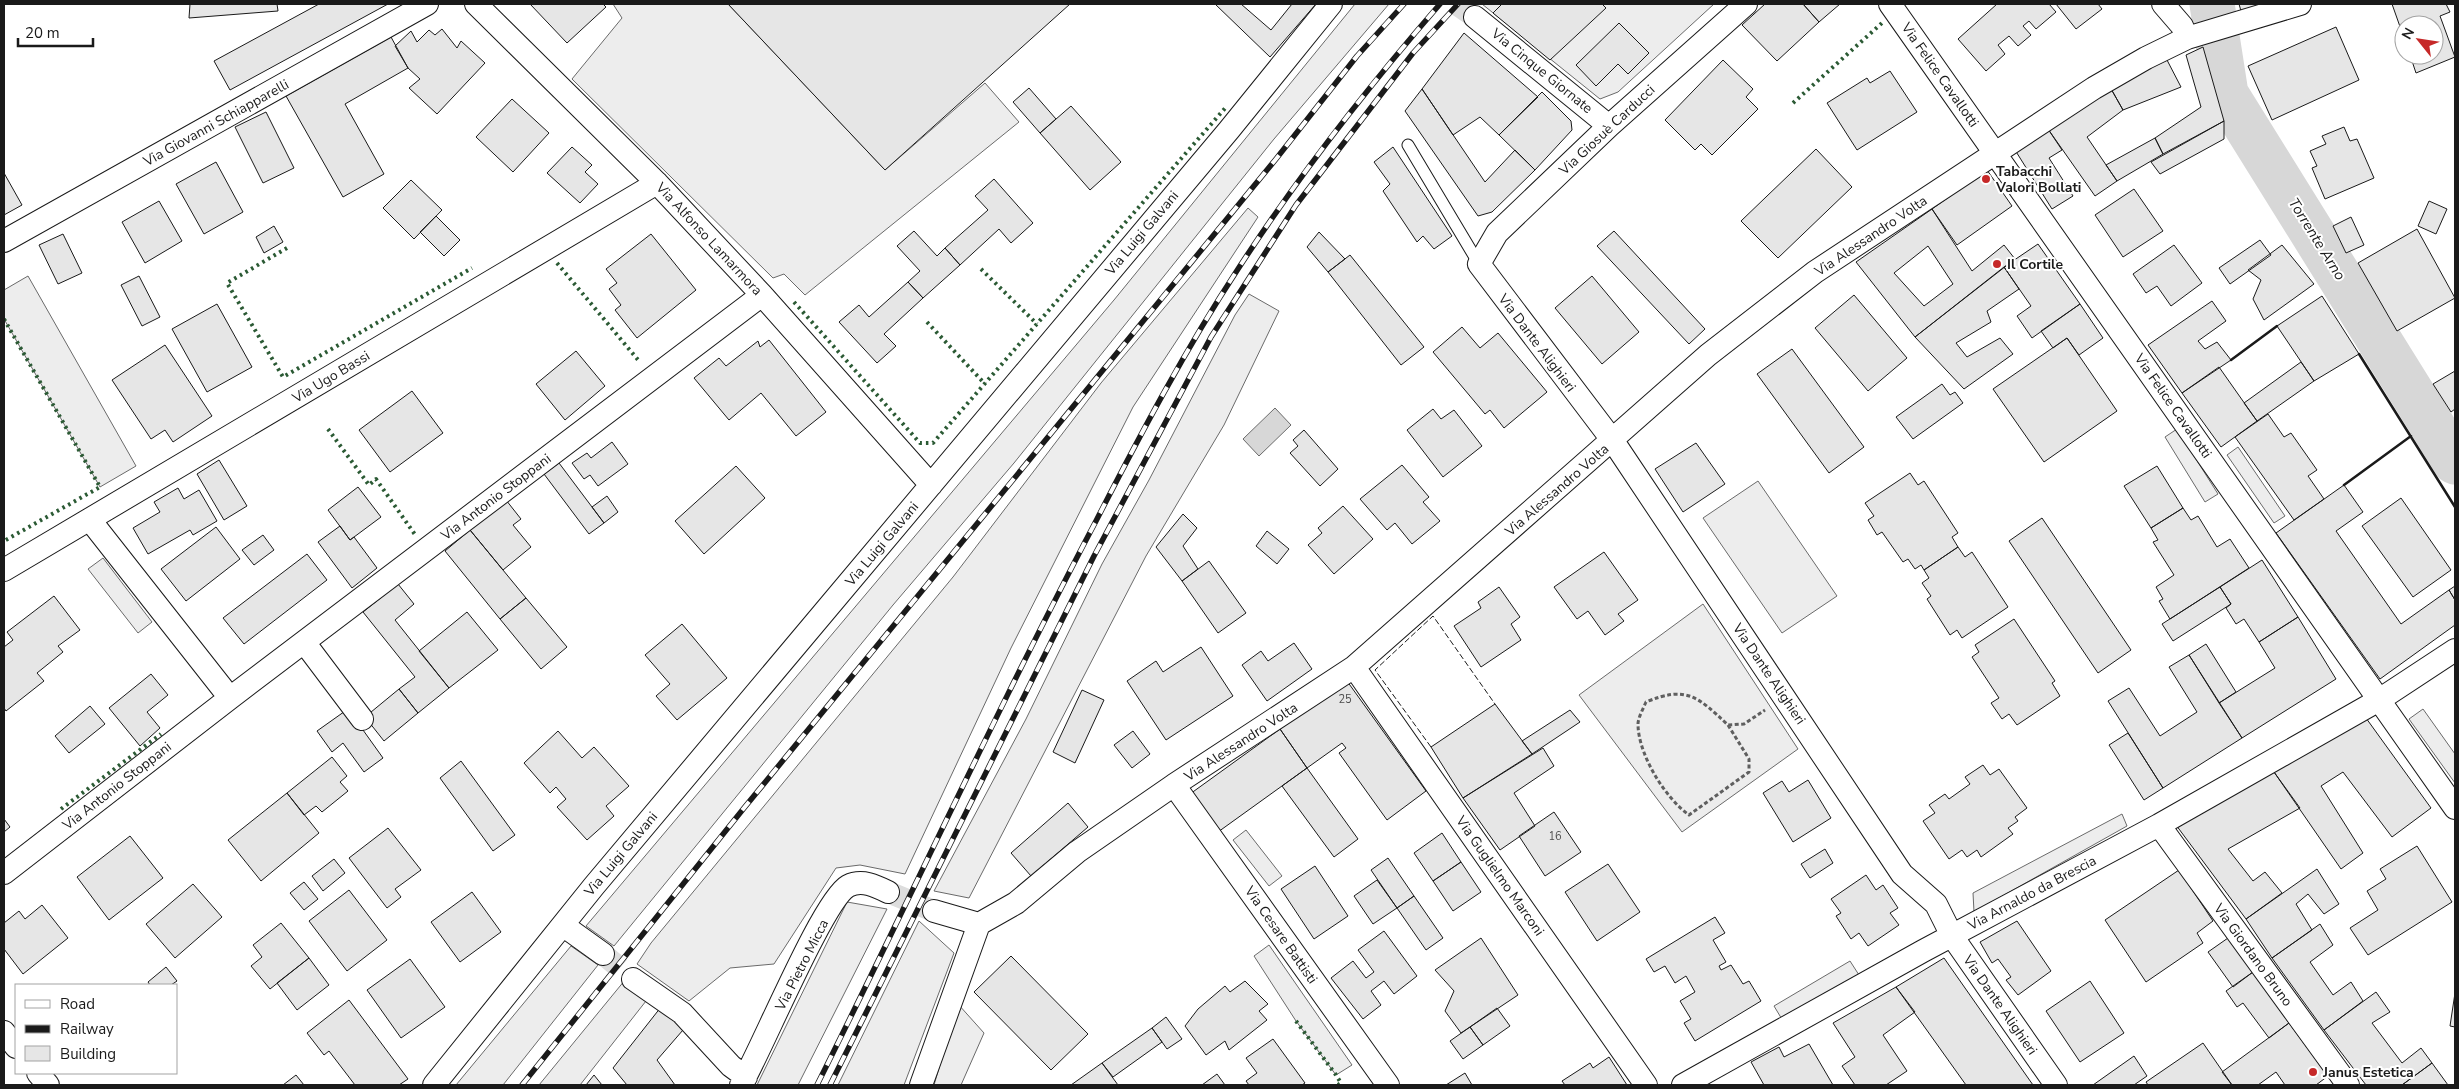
<svg xmlns="http://www.w3.org/2000/svg" width="2459" height="1089" font-family="'Nunito Sans',sans-serif">
<style>
.built{fill:#ededed;stroke:#6a6a6a}
.water{fill:#d7d7d7;stroke:#6a6a6a}
.lines{fill:none;stroke-linecap:round;stroke-linejoin:round}
.river{stroke:#d7d7d7;stroke-width:45}
.building{fill:#e6e6e6;stroke:#1a1a1a;fill-rule:evenodd}
.street-tunnel{stroke:#ddd;stroke-width:22;stroke-dasharray:22 11;stroke-linecap:butt}
.lane-casing{stroke:#1a1a1a;stroke-width:13}
.street-casing{stroke:#1a1a1a;stroke-width:24}
.path{stroke:#5f5f5f;stroke-width:3;stroke-dasharray:4 2.5;stroke-linecap:butt}
.lane{stroke:#fff;stroke-width:11}
.street{stroke:#fff;stroke-width:22}
.rail-casing{stroke:#1a1a1a;stroke-width:5.5}
.rail{stroke:#fff;stroke-width:4;stroke-dasharray:11;stroke-linecap:butt}
.hedge{stroke:#2b5a34;stroke-width:4;stroke-dasharray:2.5 4;stroke-linecap:butt}
.fence{stroke:#1a1a1a;stroke-width:1;stroke-dasharray:6 2.5;stroke-linecap:butt}
.wall{stroke:#1a1a1a;stroke-width:2.5}
.poi-dot{fill:#c62828;stroke:#fff;stroke-width:2}
.labels{text-anchor:middle;dominant-baseline:central;stroke-width:4;stroke-linejoin:round;paint-order:stroke}
.number-label{font-size:11px;fill:#4d4d4d}
.street-label{font-size:14px;fill:#1a1a1a;stroke:#fff}
.poi-label{font-size:14px;font-weight:bold;fill:#1a1a1a;stroke:#fff;text-anchor:start}
.water-label{font-size:15px;font-style:italic;fill:#1a1a1a;stroke:#fff}
</style>
<rect width="100%" height="100%" fill="#fff"/>
<path class="built" d="M613 4H728L885 170 985 83 1019 122 805 295 784 274 773 278 572 79 622 18Z
M1355 4H1389L1274 139 1014 463 893 605 614 946 586 926 1114 300Z
M1482 4H1714L1618 92 1600 99Z
M1248 208 1258 217 1133 407 1011 648 905 874 860 865 836 868 774 964 730 968 689 1001 637 964 651 943 953 577 1101 383Z
M28 276 136 466 100 487 4 319V290Z
M1249 294 1279 311 1224 425 1146 556 969 898 934 891 1026 719 1102 564 1149 480 1235 315Z
M2177 429 2218 494 2205 502 2165 437Z
M2238 447 2285 516 2274 523 2227 455Z
M1758 481 1837 596 1782 633 1703 518Z
M103 558 152 622 138 633 88 569Z
M1703 604 1798 749 1682 832 1579 695Z
M2423 709 2455 754V783L2409 719Z
M2122 814 2127 826 1974 912 1973 893Z
M1246 830 1282 876 1269 886 1233 840Z
M847 902 887 909 798 1085H757Z
M919 921 954 953 904 1085H838Z
M1269 945 1352 1065 1336 1075 1296 1021 1254 956Z
M571 946 598 965 503 1085H456Z
M1850 961 1859 975 1783 1021 1774 1006Z
M625 980 646 1001 580 1085H539Z
M958 1004 984 1033 961 1085H934Z"/>
<path class="water" d="M1275 408 1291 425 1259 456 1243 439Z"/>
<g class="lines">
<path class="river" d="M2212 4 2226 94 2455 462"/>
</g>
<path class="building" d="M184 4H277L278 11 189 18 190 4Z
M319 4H388L230 90 214 61Z
M530 4H603L606 7 567 43Z
M728 4H1070L885 170Z
M1215 4H1241L1271 30 1292 4H1316L1270 57Z
M1502 4H1602L1606 8 1550 60 1493 13Z
M1765 4H1803L1819 22 1777 61 1742 25Z
M1803 4H1840L1819 22Z
M1997 4H2049L2056 12 2036 29 2029 21 2023 26 2031 35 2018 46 2009 36 1998 45 2005 54 1986 71 1958 39Z
M2056 4H2098L2102 9 2076 29Z
M2239 4H2262L2241 11Z
M2392 4H2446L2450 12 2440 16 2455 57 2416 73 2410 55H2434V25H2404V38Z
M1619 23 1649 53 1628 74 1618 64 1596 86 1576 65Z
M2336 27 2359 80 2272 120 2248 66Z
M442 29 457 48 461 41 485 63 437 114 409 88 420 79 408 68 395 46 411 31 417 42 429 30 435 35Z
M1464 33 1538 97 1499 135 1480 117 1453 135 1422 89Z
M391 37 408 68 345 104 384 174 343 197 286 96Z
M2203 47 2224 121 2163 154 2155 138 2201 107 2186 55Z
M1723 60 1753 89 1746 97 1758 109 1712 155 1701 144 1695 150 1665 120Z
M2167 60 2181 87 2123 110 2110 87Z
M1890 71 1917 112 1857 150 1827 103 1867 78 1870 83Z
M2110 87 2123 110 2087 137 2117 181 2095 196 2048 129Z
M1029 88 1056 119 1040 133 1013 102Z
M1422 89 1485 182 1515 150 1535 170 1492 212 1478 216 1405 111Z
M1542 92 1571 121 1572 130 1535 170 1499 135Z
M512 99 549 133 513 172 476 137Z
M1071 106 1121 162 1090 190 1040 133Z
M266 112 294 168 263 183 235 127Z
M2224 121V139L2160 174 2151 162Z
M2344 127 2350 141 2357 139 2374 178 2325 199 2312 168 2317 166 2310 151 2326 144 2322 136Z
M2048 129 2062 150 2049 158 2073 196 2052 209 2015 150Z
M2155 138 2163 154 2117 181 2106 165Z
M572 147 592 165 585 172 598 184 580 203 547 173Z
M1393 147 1452 236 1434 249 1423 236 1417 242 1383 191 1390 184 1374 162Z
M1816 149 1852 187 1778 258 1741 221Z
M216 162 243 212 204 234 176 184Z
M1987 170 2012 206 1957 245 1932 209Z
M4 173 22 205 4 215Z
M994 179 1033 223 1011 243 999 229 960 265 945 248 988 210 975 196Z
M411 180 442 210 414 239 383 208Z
M2134 189 2163 231 2123 257 2095 215Z
M159 201 182 241 145 263 122 222Z
M2429 201 2447 209 2436 234 2418 226Z
M1932 209 1972 271 2004 245 2015 259 1915 337 1856 262ZM1928 246 1953 284 1924 306 1894 273Z
M436 216 460 240 444 256 420 232Z
M2351 217 2364 245 2346 253 2333 226Z
M274 226 283 242 264 253 256 237Z
M2417 229 2455 298 2397 331 2358 263Z
M914 231 937 256 945 248 960 265 923 298 908 282 920 271 897 246Z
M1614 231 1705 329 1689 344 1597 246Z
M1319 232 1345 259 1328 272 1307 247Z
M63 234 82 273 58 284 39 245Z
M651 234 696 290 637 338 615 310 621 305 609 289 617 283 606 269Z
M2260 240 2271 255 2230 284 2219 268Z
M2038 244 2080 304 2032 338 2017 316 2031 306 2004 267Z
M2174 245 2202 283 2171 306 2157 286 2146 293 2133 274Z
M2282 245 2314 284 2264 320 2253 299 2261 280 2248 270Z
M1350 255 1424 347 1401 365 1328 272Z
M2004 267 2019 289 1987 311 1991 322 1956 343 1967 357 2000 338 2013 354 1964 389 1915 337Z
M139 276 160 317 142 326 121 285Z
M1592 276 1639 332 1602 364 1555 308Z
M908 282 923 298 884 334 896 346 877 363 839 322 859 305 869 317Z
M1854 295 1907 358 1868 391 1815 328Z
M2322 296 2359 354 2314 381 2277 326Z
M2212 301 2226 321 2198 341 2205 349 2217 342 2231 360 2182 393 2148 345Z
M217 304 252 367 207 392 172 329Z
M2080 304 2103 338 2079 355 2067 338 2053 348 2041 331Z
M1462 327 1480 348 1498 333 1547 392 1504 428 1490 410 1485 414 1433 352Z
M2067 338 2117 411 2044 462 1993 389Z
M769 340 826 412 796 436 761 393 729 420 694 378 719 358 726 366 758 341 760 347Z
M165 345 212 416 173 442 165 430 151 439 112 380Z
M1792 349 1864 447 1829 473 1757 374Z
M576 351 605 386 565 420 536 384Z
M2301 362 2314 381 2257 421 2244 403Z
M2219 367 2257 421 2221 447 2182 393Z
M2455 371V409L2451 412 2433 384Z
M1942 384 1950 395 1955 392 1963 403 1913 439 1896 417Z
M412 391 443 433 390 472 359 430Z
M1433 409 1441 419 1454 410 1482 446 1443 477 1407 430Z
M2268 414 2284 437 2291 433 2317 470 2308 476 2324 499 2294 520 2235 437Z
M1304 430 1338 469 1320 486 1290 453 1298 446 1293 440Z
M612 442 628 464 598 486 590 475 584 479 572 463 587 453 591 458Z
M1696 443 1725 484 1683 512 1655 469Z
M219 460 247 506 224 520 197 474Z
M559 463 604 523 589 534 544 474Z
M1402 465 1429 497 1423 502 1440 521 1412 544 1395 523 1387 530 1360 499Z
M736 466 765 498 704 554 675 521Z
M2157 466 2183 508 2151 528 2124 486Z
M1910 473 1918 485 1924 481 1958 533 1952 537 1958 547 1924 570 1921 565 1915 569 1908 559 1903 562 1882 532 1877 535 1868 520 1874 516 1865 503Z
M2344 485 2363 512 2336 531 2401 624 2449 590 2455 600V625L2380 679 2276 533Z
M358 487 381 517 350 540 328 510Z
M178 488 184 499 199 490 217 521 193 535 190 530 148 554 133 528 160 512 154 502Z
M607 496 618 512 604 523 592 507Z
M2401 498 2451 570 2413 597 2362 526Z
M506 500 521 519 513 525 531 547 503 570 470 530Z
M1343 506 1373 539 1334 574 1308 545 1322 533 1318 528Z
M2183 508 2191 520 2198 516 2217 547 2230 539 2249 568 2170 619 2159 601 2163 599 2156 587 2174 575 2153 542 2158 540 2151 528Z
M1183 514 1197 528 1183 546 1198 569 1182 581 1156 547Z
M2042 518 2131 650 2098 673 2009 541Z
M340 526 350 540 354 537 377 568 352 588 318 542Z
M216 527 240 559 186 601 161 569Z
M470 530 526 598 500 619 445 551Z
M1267 531 1289 549 1277 564 1256 546Z
M263 535 274 550 254 565 242 550Z
M1958 547 1965 557 1972 552 2008 607 1962 638 1957 630 1950 635 1927 599 1931 596 1922 583 1929 578 1924 570Z
M1604 552 1638 600 1618 614 1624 621 1605 635 1588 611 1577 619 1554 587Z
M307 554 327 580 244 644 223 618Z
M2262 560 2298 617 2259 642 2244 619 2236 624 2226 608 2231 604 2220 587Z
M1209 561 1246 613 1218 633 1182 581Z
M398 584 414 604 395 620 449 688 418 713 399 689 415 677 363 612Z
M2455 586V600L2449 590Z
M1499 587 1520 617 1511 624 1521 640 1481 667 1454 626 1481 608 1478 602Z
M2220 587 2231 604 2173 641 2162 624Z
M54 596 80 630 58 646 63 652 37 673 44 681 6 711 4 708V647L13 640 7 632Z
M526 598 567 647 541 669 500 619Z
M467 612 498 650 449 688 419 651Z
M2298 617 2336 679 2242 738 2219 703 2275 668 2259 642Z
M2014 619 2055 681 2052 683 2060 696 2017 725 2009 714 2002 719 1991 703 1999 698 1972 657 1979 652 1975 645Z
M682 624 727 678 677 720 656 696 670 684 645 655Z
M1294 643 1312 669 1267 701 1242 665 1261 651 1268 661Z
M2206 644 2236 692 2219 703 2189 655Z
M1201 647 1233 696 1166 740 1127 681 1156 661 1163 672Z
M2189 655 2242 738 2163 788 2108 701 2129 688 2160 736 2197 712 2169 667Z
M151 674 168 695 147 712 160 728 140 746 109 708Z
M1347 681 1426 791 1387 820 1339 753 1346 748 1342 743 1307 768 1280 729Z
M399 689 418 713 384 741 365 717Z
M1082 690 1104 700 1075 763 1053 752Z
M1495 704 1532 754 1463 798 1431 747Z
M90 706 105 724 69 753 55 736Z
M348 709 383 758 364 772 343 743 332 752 317 731Z
M1570 710 1580 722 1532 754 1522 741Z
M2366 718 2431 808 2392 837 2343 772 2321 786 2363 853 2341 869 2274 772Z
M1280 729 1307 768 1218 832 1190 794Z
M558 731 582 758 594 747 629 786 606 806 614 816 587 840 557 807 566 799 556 787 550 793 524 763Z
M1133 731 1150 754 1132 768 1114 745Z
M2128 733 2163 788 2144 800 2109 745Z
M1543 748 1554 766 1514 793 1535 826 1500 850 1463 798Z
M332 757 347 776 340 782 348 791 322 812 316 806 304 815 287 793Z
M461 761 515 835 493 851 440 778Z
M1983 765 1990 775 1999 769 2027 808 2015 817 2018 821 2008 828 2013 834 1981 857 1977 850 1967 857 1962 850 1949 859 1923 821 1935 813 1929 805 1945 794 1949 799 1970 784 1965 777Z
M1307 768 1358 839 1334 857 1282 786Z
M2274 772 2300 808 2228 849 2253 881 2265 872 2282 893 2246 919 2176 825Z
M1808 780 1831 818 1793 842 1763 793 1782 781 1789 792Z
M287 793 319 833 261 881 228 840Z
M1068 803 1088 827 1031 876 1011 853Z
M1554 812 1581 852 1545 876 1519 836Z
M4 819 10 827 4 832Z
M388 828 421 870 395 889 401 897 387 908 349 858Z
M1442 833 1461 862 1433 881 1414 853Z
M130 836 163 878 109 920 77 877Z
M2417 846 2452 902 2368 955 2350 928 2378 910 2367 891 2386 879 2380 869Z
M1825 849 1833 863 1810 878 1801 864Z
M1388 858 1414 896 1397 908 1371 870Z
M334 859 345 873 323 891 312 876Z
M1461 862 1481 892 1453 911 1433 881Z
M1608 864 1640 912 1597 941 1565 892Z
M1315 866 1348 916 1314 939 1281 889Z
M2317 869 2339 904 2324 914 2308 894 2296 904 2312 930 2272 958 2246 919Z
M2179 870 2213 921 2197 933 2203 943 2146 982 2105 920Z
M1866 875 1876 890 1883 885 1898 908 1890 913 1899 925 1868 946 1859 933 1851 939 1836 916 1841 913 1831 899Z
M1377 880 1397 908 1373 924 1354 896Z
M304 882 318 899 304 910 290 893Z
M193 884 222 917 175 958 146 924Z
M349 890 387 940 347 971 309 921Z
M472 892 501 932 460 962 431 922Z
M1414 896 1443 938 1426 950 1397 908Z
M42 905 68 938 23 974 4 949V923L19 911 25 919Z
M1715 917 1725 933 1713 940 1726 962 1719 966 1721 970 1731 965 1743 984 1749 981 1761 1001 1695 1041 1684 1023 1691 1019 1680 1001 1695 992 1686 976 1675 983 1665 966 1654 972 1646 959Z
M2017 921 2051 971 2018 995 2006 980 2011 977 1998 959 1992 963 1980 942Z
M281 923 309 958 270 989 251 966 262 957 253 945Z
M2320 924 2333 945 2310 962 2333 995 2351 982 2363 1001 2324 1030 2272 958Z
M1384 931 1417 976 1394 994 1384 981 1371 991 1381 1005 1363 1019 1331 978 1353 961 1366 978 1374 972 1358 950Z
M1481 938 1518 995 1461 1033 1445 1011 1454 991 1435 970Z
M2228 938 2253 972 2233 987 2208 952Z
M1011 956 1088 1034 1051 1070 974 992Z
M309 958 329 985 297 1010 277 983Z
M1944 958 2033 1085H1966L1896 987Z
M410 959 445 1007 401 1038 367 990Z
M166 967 177 981 171 985H150L148 982Z
M2253 972 2289 1023 2269 1038 2243 1003 2237 1007 2226 991Z
M1245 981 1268 1004 1259 1011 1267 1020 1229 1050 1225 1041 1206 1055 1185 1026 1198 1009 1225 986 1230 992Z
M2090 981 2124 1033 2080 1062 2046 1011Z
M1896 987 1915 1012 1883 1035 1907 1071 1886 1085H1855L1842 1066 1855 1057 1833 1023Z
M2376 992 2390 1012 2372 1023 2402 1063 2421 1048 2432 1063 2402 1085H2366L2324 1030Z
M2455 993V1027L2450 1026Z
M349 1000 408 1079 399 1085H355L329 1051 324 1055 307 1033Z
M661 1007 683 1030 657 1060 675 1085H627L613 1068Z
M1497 1008 1510 1026 1483 1045 1470 1027Z
M1166 1017 1182 1039 1167 1049 1152 1028Z
M2289 1023 2328 1076 2316 1085H2285L2276 1072 2258 1085H2232L2222 1072Z
M1470 1027 1483 1045 1463 1059 1450 1041Z
M1152 1028 1162 1042 1113 1077 1102 1063Z
M1273 1039 1305 1083 1302 1085H1249L1246 1081 1257 1073 1246 1058Z
M2203 1043 2232 1085H2148L2146 1082Z
M1809 1044 1833 1085H1764L1751 1062 1779 1047 1784 1057Z
M2134 1056 2147 1076 2134 1085H2093Z
M1609 1057 1627 1085H1565L1562 1081 1590 1063 1593 1068Z
M1102 1063 1118 1085H1071Z
M2432 1063 2448 1085H2402Z
M1465 1073 1472 1085H1446Z
M1217 1074 1225 1085H1202Z
M296 1075 304 1085H283Z
M594 1075 602 1085H586Z"/>
<g class="lines">
<path class="street-tunnel" d="M1456 4 1475 17
M888 892 934 911
M603 954 633 979"/>
<g class="lane-casing">
<path id="lane" d="M1408 145 1479 264"/>
</g>
<g class="street-casing">
<path id="street" d="M476 4 657 183 762 295 931 485
M1746 4 1609 126 1497 233 1479 264 1613 441 1902 874 1936 904 1952 936 2056 1085
M1890 4 2455 808
M2163 4 2182 26 2187 38
M1475 17 1609 126
M4 241 427 4
M90 520 230 698
M4 570 657 183
M304 642 362 719
M1354 667 1646 1085
M1174 785 1388 1085
M2159 825 2348 1085
M4 873 230 698 762 295
M934 911 979 924
M564 926 603 954
M633 979 682 1013 731 1066 746 1077
M4 1032 16 1047
M38 1073 48 1085
M434 1085 594 886 1229 130 1331 4
M741 1085C761 1051 823 900 848 886 862 879 876 886 888 892
M921 1085 979 924 1016 903 1077 852 1174 785 1354 667 1708 355 1815 272 2094 88 2146 58 2187 38 2300 4
M1683 1085 1923 951 2159 825 2379 700 2455 650"/>
</g>
<path class="path" d="M1728 725 1749 759V772L1689 815C1665 798 1638 754 1638 724 1638 718 1643 709 1646 702 1687 685 1698 697 1728 725L1744 724 1765 710"/>
<use href="#lane" class="lane"/>
<use href="#street" class="street"/>
<g class="rail-casing">
<path id="rail" d="M522 1085 744 808 1276 159 1357 56 1404 4
M817 1085C911 897 998 707 1096 521 1140 435 1185 350 1238 269 1299 175 1367 88 1440 4
M830 1085 1094 556 1211 337 1296 205 1413 53 1458 4"/>
</g>
<use href="#rail" class="rail"/>
<path class="hedge" d="M1793 103 1882 23
M287 248 227 283 283 377 472 268
M557 263 639 361
M981 269 1037 324
M794 302 920 443H933L1227 106
M4 319 100 487 4 541
M927 322 985 384
M328 429 369 485 376 479 416 536
M61 809 161 734
M1296 1021 1336 1075 1341 1083 1338 1085"/>
<path class="fence" d="M1431 747 1375 670 1433 616 1495 704"/>
<path class="wall" d="M2359 354 2455 507
M2231 360 2277 326
M2344 485 2411 436"/>
</g>
<g class="poi-dot">
<circle cx="1986" cy="179" r="5"/>
<circle cx="1997" cy="264" r="5"/>
<circle cx="2313" cy="1072" r="5"/>
</g>
<g class="labels">
<g class="number-label">
<text x="1345" y="699">25</text>
<text x="1555" y="836">16</text>
</g>
<g class="street-label">
<text transform="translate(1542 71) rotate(39)">Via Cinque Giornate</text>
<text transform="translate(1940 75) rotate(55)">Via Felice Cavallotti</text>
<text transform="translate(216 123) rotate(-29)">Via Giovanni Schiapparelli</text>
<text transform="translate(1607 130) rotate(-43)">Via Giosuè Carducci</text>
<text transform="translate(1142 233) rotate(-50)">Via Luigi Galvani</text>
<text transform="translate(1871 236) rotate(-34)">Via Alessandro Volta</text>
<text transform="translate(709 239) rotate(47)">Via Alfonso Lamarmora</text>
<text transform="translate(1537 343) rotate(53)">Via Dante Alighieri</text>
<text transform="translate(331 377) rotate(-31)">Via Ugo Bassi</text>
<text transform="translate(2173 406) rotate(55)">Via Felice Cavallotti</text>
<text transform="translate(1557 490) rotate(-41)">Via Alessandro Volta</text>
<text transform="translate(496 497) rotate(-37)">Via Antonio Stoppani</text>
<text transform="translate(882 544) rotate(-50)">Via Luigi Galvani</text>
<text transform="translate(1769 674) rotate(56)">Via Dante Alighieri</text>
<text transform="translate(1241 742) rotate(-33)">Via Alessandro Volta</text>
<text transform="translate(117 786) rotate(-38)">Via Antonio Stoppani</text>
<text transform="translate(621 854) rotate(-50)">Via Luigi Galvani</text>
<text transform="translate(1500 876) rotate(55)">Via Guglielmo Marconi</text>
<text transform="translate(2032 893) rotate(-28)">Via Arnaldo da Brescia</text>
<text transform="translate(1281 935) rotate(55)">Via Cesare Battisti</text>
<text transform="translate(2253 955) rotate(54)">Via Giordano Bruno</text>
<text transform="translate(802 965) rotate(-63)">Via Pietro Micca</text>
<text transform="translate(2000 1005) rotate(55)">Via Dante Alighieri</text>
</g>
<g class="poi-label">
<text x="1996" y="171">Tabacchi<tspan x="1996" dy="16">Valori Bollati</tspan></text>
<text x="2007" y="264">Il Cortile</text>
<text x="2323" y="1072">Janus Estetica</text>
</g>
<g class="water-label">
<text transform="translate(2317 239) rotate(58)">Torrente Arno</text>
</g>
</g>
<rect width="2459" height="1089" fill="none" stroke="#1a1a1a" stroke-width="10"/>
<rect x="15" y="984" width="162" height="90" fill="#ffffff" stroke="#a3a3a3"/>
<rect x="25" y="1000" width="25" height="8" fill="#ffffff" stroke="#a3a3a3"/>
<text x="60" y="1009" font-size="15" fill="#1a1a1a">Road</text>
<rect x="25" y="1025" width="25" height="8" fill="#1a1a1a" stroke="#a3a3a3"/>
<text x="60" y="1034" font-size="15" fill="#1a1a1a">Railway</text>
<rect x="25" y="1046" width="25" height="15" fill="#e6e6e6" stroke="#a3a3a3"/>
<text x="60" y="1059" font-size="15" fill="#1a1a1a">Building</text>
<g transform="translate(2419 40) rotate(300)"><circle r="24" fill="#ffffff" stroke="#a3a3a3"/>
<path d="M0-4L9 19L0 12L-9 19Z" fill="#c62828"/>
<text y="-8" font-size="14" font-weight="bold" text-anchor="middle" fill="#1a1a1a">N</text>
</g>
<path d="M18 38v8h75v-8" fill="none" stroke="#1a1a1a" stroke-width="2.5"/>
<text x="25" y="38" font-size="15" fill="#1a1a1a" stroke="#ffffff" stroke-width="4" paint-order="stroke">20 m</text>
</svg>
